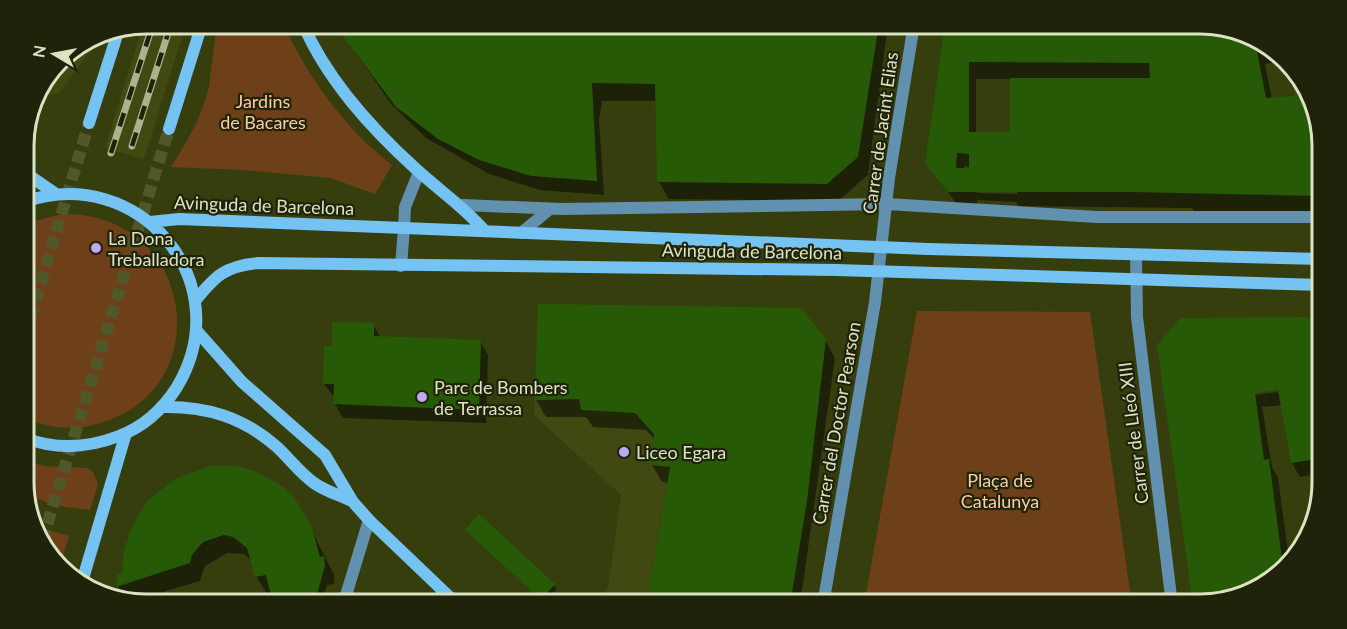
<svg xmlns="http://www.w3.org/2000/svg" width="1347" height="629" font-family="Lato,sans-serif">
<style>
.built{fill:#414811}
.green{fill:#6e4019}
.shadow{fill:#0007;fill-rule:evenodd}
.building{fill:#275a06;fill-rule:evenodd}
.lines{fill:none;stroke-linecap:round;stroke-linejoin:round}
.secondary-tunnel{stroke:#505729;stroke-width:12;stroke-dasharray:12 6;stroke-linecap:butt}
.lane{stroke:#6291b0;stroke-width:12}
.street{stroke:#6291b0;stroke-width:12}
.secondary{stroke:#74c3f3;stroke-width:12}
.rail-casing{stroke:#abb28d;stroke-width:7}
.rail{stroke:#1f2309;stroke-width:4.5;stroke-dasharray:14;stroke-linecap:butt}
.poi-dot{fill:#bea9f4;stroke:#1f2309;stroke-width:2}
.labels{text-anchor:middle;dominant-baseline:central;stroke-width:4.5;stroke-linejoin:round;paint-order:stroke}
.park-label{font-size:18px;fill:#fccba8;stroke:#1f2309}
.street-label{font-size:18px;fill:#dce3c3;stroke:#1f2309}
.poi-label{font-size:18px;fill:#dce3c3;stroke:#1f2309;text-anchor:start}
.rim{fill:none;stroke:#dce3c3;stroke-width:3}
</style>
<rect width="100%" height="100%" fill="#373e0e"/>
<path class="built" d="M186 24 144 159 105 148 143 25Z
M96 35 93 47 59 93 35 99 37 92 65 55Z
M538 304 801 308 826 339 820 394H682L646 605H592L608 588 621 495 534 415Z"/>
<path class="green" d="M217 24H283C308 77 345 129 392 165L375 194 330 178 244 170 171 167C187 142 203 115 209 86 212 65 214 44 217 24Z
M62 214C196 212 220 392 97 424 73 431 47 428 25 418L24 224Z
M917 311 1090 312 1132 605H864Z
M25 461 44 466 87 468 93 472 98 484 90 510 59 506 25 495Z
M37 527 69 536 60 565 49 557Z"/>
<path class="shadow" d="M336 24H888L868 175 838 201 669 199 659 182 657 101H602L599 120 604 195 540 190 489 174 426 138 391 104Z
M946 24H1200L1248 33 1278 57 1279 61 1265 64 1272 99 1297 97 1292 68 1298 72 1322 130V213L1194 211 1192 208 1019 206 1016 202 977 200V205L958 206 927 163ZM976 79H1012L1011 134 976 133ZM964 166 971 167V170H964ZM977 190 1017 191V194L977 193Z
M1180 319H1322L1323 473 1300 477 1292 463 1282 405 1262 407 1272 467 1278 478 1289 559 1269 584 1208 605H1194L1159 345ZM1286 388V391L1171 406V403Z
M373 325 381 338 480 341 488 355 486 423 343 418 335 404V398L324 384 333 348Z
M825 340 835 358 800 605H647L668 483 662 482 652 465 655 440 646 430 593 427 586 417H546L536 400Z
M219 467 302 511 334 575V584L327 585 321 605H263L273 596 272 593 267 594 256 576 252 561 244 554 227 553 205 566 200 581 166 591 173 605H146L126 601 118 586 162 490 193 472Z
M466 530 554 585 557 589 544 603Z"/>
<path class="building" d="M334 24H879L858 157 827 184 657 182 655 84 592 83 597 181 531 176 479 160 438 139 396 107Z
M945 24H1200L1248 33 1263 45 1256 46 1266 98 1295 96 1291 67 1298 72 1322 130V196L1131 192H948L925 163ZM969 62 1149 63 1150 78H1010V132H969ZM957 153 969 154V168H956Z
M538 304 801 308 826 339 807 501 790 605H646L670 467 650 465 654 434 635 413 581 410 579 399 535 400Z
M1322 317 1323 458 1291 463 1278 390 1255 393 1264 460 1269 459 1283 567 1269 584 1208 605H1193L1157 345 1180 318Z
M332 322 374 323V336L481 340 479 410 333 404 334 384H323L324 346H332Z
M210 466H237L258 472 283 487 296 500 311 525 320 557 324 556 325 566 314 605H261L260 597 271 595 266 575 255 577 247 548 233 537 224 535 203 542 192 555 190 563 116 587 118 574 122 573 124 551 131 529 147 501 175 479Z
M479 514 555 584 541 600 465 530Z
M167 591 171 605 131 602Z"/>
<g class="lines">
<path class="secondary-tunnel" d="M25 335 89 123
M42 541 169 129"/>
<path class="lane" d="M401 266 404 228"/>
<path class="street" d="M462 205 561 209 887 204 1097 217H1322
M404 228 405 207 419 172
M521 233 550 209
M1136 256 1137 317 1172 605
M343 605 369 520
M823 605 875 302 889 178 914 24"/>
<path class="secondary" d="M303 24C327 80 371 128 416 169 440 191 463 206 485 231
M89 123 119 29
M169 129 202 24
M24 172 56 194
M24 202C138 162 240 282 177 387 163 409 143 427 119 436 88 448 56 450 25 438
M150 222 179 219 928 249 1322 259
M195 301C215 276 225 266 258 263L836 270 1322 285
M196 330 242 382 325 455 353 502 369 520 458 605
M162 407C206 406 243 417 277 447 289 458 300 473 314 483 325 491 339 495 352 501
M82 582 126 433"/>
<g class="rail-casing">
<path id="rail" d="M132 146 171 24
M111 153 153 24"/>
</g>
<use href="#rail" class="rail"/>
</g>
<g class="poi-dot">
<circle cx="96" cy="248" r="6"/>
<circle cx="422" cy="397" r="6"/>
<circle cx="624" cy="452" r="6"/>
</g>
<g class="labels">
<g class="park-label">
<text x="263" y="101">Jardins<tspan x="263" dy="21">de Bacares</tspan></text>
<text x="1000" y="480">Plaça de<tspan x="1000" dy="21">Catalunya</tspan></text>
</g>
<g class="street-label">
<text transform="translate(880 133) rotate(-82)">Carrer de Jacint Elias</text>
<text transform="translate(264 205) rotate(2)">Avinguda de Barcelona</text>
<text transform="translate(752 251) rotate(1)">Avinguda de Barcelona</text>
<text transform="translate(836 423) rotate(-80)">Carrer del Doctor Pearson</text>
<text transform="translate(1133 433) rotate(-97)">Carrer de Lleó XIII</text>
</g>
<g class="poi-label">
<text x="108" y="238">La Dona<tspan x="108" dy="21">Treballadora</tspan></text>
<text x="434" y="387">Parc de Bombers<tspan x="434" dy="21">de Terrassa</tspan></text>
<text x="636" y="452">Liceo Egara</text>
</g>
</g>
<path d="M0 0H1347V629H0ZM146 34H1200A112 112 0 0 1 1312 146V482A112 112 0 0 1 1200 594H146A112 112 0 0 1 34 482V146A112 112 0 0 1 146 34Z" fill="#1f2309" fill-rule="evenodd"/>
<path class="rim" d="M146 34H1200A112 112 0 0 1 1312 146V482A112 112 0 0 1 1200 594H146A112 112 0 0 1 34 482V146A112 112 0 0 1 146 34Z"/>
<g transform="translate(54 54) rotate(280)" stroke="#1f2309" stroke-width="4.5" paint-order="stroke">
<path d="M0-4.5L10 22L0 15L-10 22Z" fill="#dce3c3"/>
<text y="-9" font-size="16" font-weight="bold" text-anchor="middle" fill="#dce3c3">N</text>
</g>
</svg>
